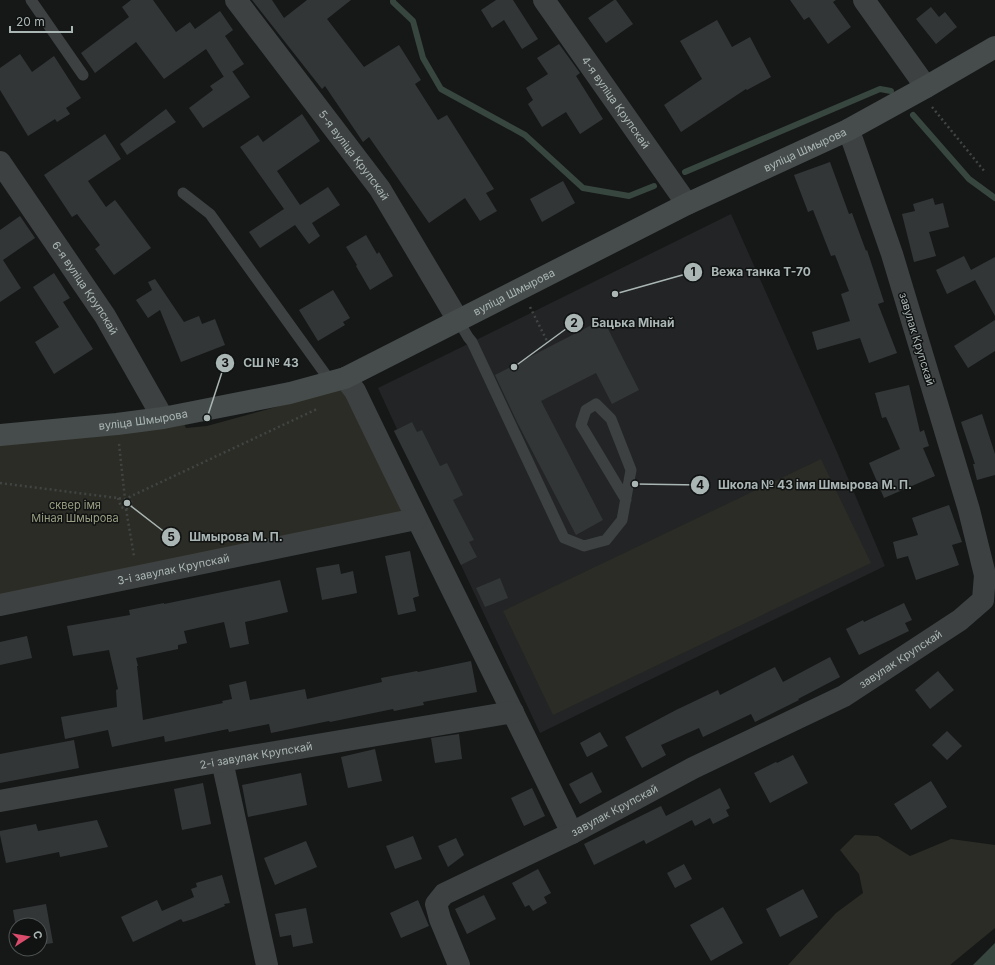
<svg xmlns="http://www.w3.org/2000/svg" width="995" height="965" font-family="Inter,sans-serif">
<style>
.built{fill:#222425}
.green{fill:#2b2c25}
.water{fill:#37463f}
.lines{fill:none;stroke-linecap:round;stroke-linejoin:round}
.stream{stroke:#37463f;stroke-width:6}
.building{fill:#333637}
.path{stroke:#404544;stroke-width:2.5;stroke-dasharray:2 3;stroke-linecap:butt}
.lane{stroke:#3d4141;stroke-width:11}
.street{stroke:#3d4141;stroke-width:22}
.secondary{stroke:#464c4b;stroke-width:22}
.labels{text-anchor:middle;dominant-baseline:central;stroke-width:3;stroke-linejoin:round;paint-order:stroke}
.street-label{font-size:11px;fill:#aab6b4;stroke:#111313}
.park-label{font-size:11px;fill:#9a9f83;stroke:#111313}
.leader{fill:none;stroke:#aab6b4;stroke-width:1.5}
.callout-dot{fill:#aab6b4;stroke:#111313;stroke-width:1.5}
.mark-label{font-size:12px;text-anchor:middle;font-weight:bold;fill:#111}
.callout-label{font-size:12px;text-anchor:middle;font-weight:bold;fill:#aab6b4;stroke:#111313;stroke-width:3;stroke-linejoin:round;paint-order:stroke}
</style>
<rect width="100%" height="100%" fill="#161818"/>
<path class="built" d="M731 214 837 452 885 566 540 733 461 565 394 431 397 429 378 388 472 342Z"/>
<path class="green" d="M349 387 404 517 0 600V444L184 424 186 428 207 426Z
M821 459 871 563 553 715 503 611Z
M855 835 878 836 910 856 951 839 995 845V928L950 965H788L836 913 863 893 859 874 840 850Z"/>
<path class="water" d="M995 943V965H973Z"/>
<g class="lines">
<path class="stream" d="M393 0V2L413 21 423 58 441 89 525 135 583 188 629 196 654 186
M913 115 969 179 995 198
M685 172 880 89 891 91"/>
</g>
<path class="building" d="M131 0H153L176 32 190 22 195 29 220 11 233 30 225 36 244 64 224 77 206 49 164 79 136 42 95 73 81 53 129 17 122 7Z
M252 0H272L284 18 307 0H351L327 19 364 67 399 45 421 80 415 84 438 120 447 115 494 189 486 193 497 211 480 221 465 198 429 223 369 137 363 142 325 86 322 89Z
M496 0H513L538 39 522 49 504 20 492 28 481 10Z
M614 0H616L633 24 606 43 588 18Z
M790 0H836L833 2 851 27 828 44 809 17 804 20Z
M931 7 939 17 945 12 957 27 936 44 916 19Z
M717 20 732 47 750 37 771 77 747 90 746 89 681 132 664 105 702 79 680 41 703 28Z
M559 44 580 73 576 76 603 119 580 134 566 112 542 127 528 104 533 100 526 88 548 74 537 58Z
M20 54 32 72 54 56 81 98 66 108 70 114 57 122 55 119 28 136 0 90V68Z
M232 71 250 97 203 128 189 108 213 90 210 86Z
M166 109 176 122 127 155 120 144Z
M302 114 320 141 277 171 300 205 328 187 340 205 312 223 320 236 309 244 295 225 260 248 249 232 284 209 240 147 258 135 263 142Z
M105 134 121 159 88 181 106 207 115 200 151 248 114 275 95 249 100 245 77 214 72 217 44 175Z
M830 162 849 214 852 213 866 251 867 250 884 302 878 304 897 353 869 363 860 338 817 350 812 332 850 321 841 294 849 291 835 255 831 256 813 210 808 212 794 175Z
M563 181 575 203 542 222 530 199Z
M933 198 935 205 943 203 949 227 929 232 936 256 914 262 902 214 915 211 913 204Z
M20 216 35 238 3 260 21 288 0 302V230Z
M366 235 377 254 379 252 393 276 370 290 356 266 357 265 346 247Z
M964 256 971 270 995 257V316L975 280 947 294 936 270Z
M54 273 70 298 63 302 93 349 54 374 35 342 59 327 33 287Z
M155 279 184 322 199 316 202 324 215 319 225 345 181 362 160 310 148 318 136 300 152 290 148 282Z
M333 290 350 318 343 322 345 325 318 341 299 310Z
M603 319 639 390 612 404 596 373 541 401 603 520 576 535 517 422 495 375Z
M995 320V351L968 368 954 346Z
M909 385 920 432 924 430 929 446 923 448 935 476 884 498 869 463 900 449 886 417 882 418 875 393Z
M982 414 995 454V475L977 480 973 464H975L961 422Z
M412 422 417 432 422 430 440 466 447 463 463 495 453 500 474 540 469 542 477 557 461 565 394 431Z
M949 505 962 542 952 545 959 565 916 580 908 556 897 559 893 542 918 535 912 518Z
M410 551 419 596 413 598 416 611 398 615 385 556Z
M339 564 341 574 353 571 357 593 322 600 316 568Z
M500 578 508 598 485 607 476 588Z
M280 580 288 612 245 622 249 644 230 648 224 622 184 631 187 643 178 645V649L136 658 138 666H137L143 720 223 703 222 701 232 699 229 685 246 681 250 700 305 689 307 699 382 682 381 678 417 671 418 672 471 661 477 692 423 702 424 705 394 711 393 709 330 722 329 721 271 733 269 724 229 732 228 729 165 742 164 736 112 747 108 730 65 739 61 717 117 707 116 690 118 689 109 650 73 656 67 626 130 615 129 610 164 603V604Z
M904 603 912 620 905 623 909 631 859 655 846 629 863 620 864 622Z
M27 636 32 658 0 665V642Z
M830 657 840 677 798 699 799 700 755 722 751 714 703 737 699 728 661 745 666 755 642 768 625 737 676 710 718 690 720 695 775 667 783 682Z
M938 671 954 690 930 709 915 690Z
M947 731 962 746 947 760 932 745Z
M600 732 608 746 587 757 580 743Z
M459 734 462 759 435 763 431 738Z
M74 740 79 768 0 783V754Z
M375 749 382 781 348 788 341 757Z
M793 755 808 783 770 803 754 773 776 762 777 763Z
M592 772 602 792 580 804 569 784Z
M301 773 307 805 248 817 242 785Z
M931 781 947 807 911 830 894 804Z
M203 783 211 824 182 830 174 789Z
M532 788 545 816 524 826 511 798Z
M720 788 730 808 726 810 729 816 713 824 710 818 695 826 692 820 646 844 644 840 594 865 584 844 661 806 666 816Z
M97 820 108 847 60 857 59 852 6 863 0 835V831L36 824 38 831Z
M413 836 422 859 395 869 386 846Z
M456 838 464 855 448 867 438 846Z
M306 841 317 867 275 885 264 858Z
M684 864 692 879 675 888 667 873Z
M538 869 551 893 544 897 547 903 533 911 529 905 525 907 512 883Z
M222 875 230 903 224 904 225 906 193 919 183 922 181 919 133 942 121 917 157 900 162 911 194 897 191 889 197 887 196 883Z
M803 889 818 917 780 937 766 909Z
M484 895 496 919 467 934 455 909Z
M418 900 429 926 401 938 390 913Z
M46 904 53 943 40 945V925H16V928L13 910Z
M723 907 743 943 711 961 690 925Z
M306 908 313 943 293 947 291 935 280 937 275 914Z"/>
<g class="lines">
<path class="path" d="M932 107 985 172
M530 307 547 341
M119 444 125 499
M0 483 125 499 317 409
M118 498 121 507 126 509 132 506 130 497
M126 509 134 556"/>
<path class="lane" d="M31 0 83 75
M183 193 210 214 331 382
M458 320 468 337 472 342 564 538 584 546 606 540 622 520 631 470 611 419 596 404 586 410 581 425 626 500"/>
<g class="street">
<path id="s1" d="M236 0 380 189 458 320"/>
<path id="s2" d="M544 0 687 204"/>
<path d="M864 0 926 87"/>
<path id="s3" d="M0 162 105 316 163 418"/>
<path d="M345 378 355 391C426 539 500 685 572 833"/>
<path id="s4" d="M0 605 416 519"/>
<path d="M222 761 267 965"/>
<path id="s5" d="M0 801 222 761 513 712"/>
<path id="s6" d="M459 965 440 919 436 904 444 894 572 833 693 768 844 696 960 620 983 600 985 575 969 510 892 254 853 142 848 130"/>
</g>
<path class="secondary" id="s7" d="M0 435 117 424 163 418 290 393 345 378 687 204 848 130 926 87 995 47"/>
</g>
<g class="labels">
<g class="street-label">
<text stroke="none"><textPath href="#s2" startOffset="125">4-я вуліца Крупскай</textPath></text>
<text stroke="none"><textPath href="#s7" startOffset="864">вуліца Шмырова</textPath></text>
<text stroke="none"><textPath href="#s1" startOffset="195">5-я вуліца Крупскай</textPath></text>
<text stroke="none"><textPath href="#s3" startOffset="152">6-я вуліца Крупскай</textPath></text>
<text stroke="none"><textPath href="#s7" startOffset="540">вуліца Шмырова</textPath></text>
<text transform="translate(917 339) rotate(73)">завулак Крупскай</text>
<text stroke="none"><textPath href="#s7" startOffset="144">вуліца Шмырова</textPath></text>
<text stroke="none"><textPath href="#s4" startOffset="177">3-і завулак Крупскай</textPath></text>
<text stroke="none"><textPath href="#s6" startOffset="592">завулак Крупскай</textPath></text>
<text stroke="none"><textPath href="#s5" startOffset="260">2-і завулак Крупскай</textPath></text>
<text stroke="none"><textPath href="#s6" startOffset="268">завулак Крупскай</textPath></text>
</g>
<g class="park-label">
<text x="75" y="505">сквер імя<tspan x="75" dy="13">Міная Шмырова</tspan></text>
</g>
</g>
<path class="leader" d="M615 294L693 272M514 367L574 323M207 418L225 363M635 484L700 485M127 503L171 537"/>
<g class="callout-dot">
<circle cx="615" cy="294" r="4"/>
<circle cx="514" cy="367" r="4"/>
<circle cx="207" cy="418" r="4"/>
<circle cx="635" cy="484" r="4"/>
<circle cx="127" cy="503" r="4"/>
<circle cx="693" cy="272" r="10"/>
<circle cx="574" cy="323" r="10"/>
<circle cx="225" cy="363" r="10"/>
<circle cx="700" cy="485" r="10"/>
<circle cx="171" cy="537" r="10"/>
</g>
<g class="mark-label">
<text x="693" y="276">1</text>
<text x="574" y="327">2</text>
<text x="225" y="367">3</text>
<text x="700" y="489">4</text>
<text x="171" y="541">5</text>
</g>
<g class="callout-label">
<text x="761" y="276">Вежа танка Т-70</text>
<text x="633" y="327">Бацька Мінай</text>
<text x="271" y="367">СШ № 43</text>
<text x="815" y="489">Школа № 43 імя Шмырова М. П.</text>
<text x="236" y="541">Шмырова М. П.</text>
</g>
<g transform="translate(28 937) rotate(78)"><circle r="19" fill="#111313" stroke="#4e5453"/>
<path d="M0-3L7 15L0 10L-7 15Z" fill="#db4b6b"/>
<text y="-6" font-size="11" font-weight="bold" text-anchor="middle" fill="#aab6b4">С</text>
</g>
<path d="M10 26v6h62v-6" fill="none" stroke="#aab6b4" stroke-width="2"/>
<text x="16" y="26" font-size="12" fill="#aab6b4" stroke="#111313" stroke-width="3" paint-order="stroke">20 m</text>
</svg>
